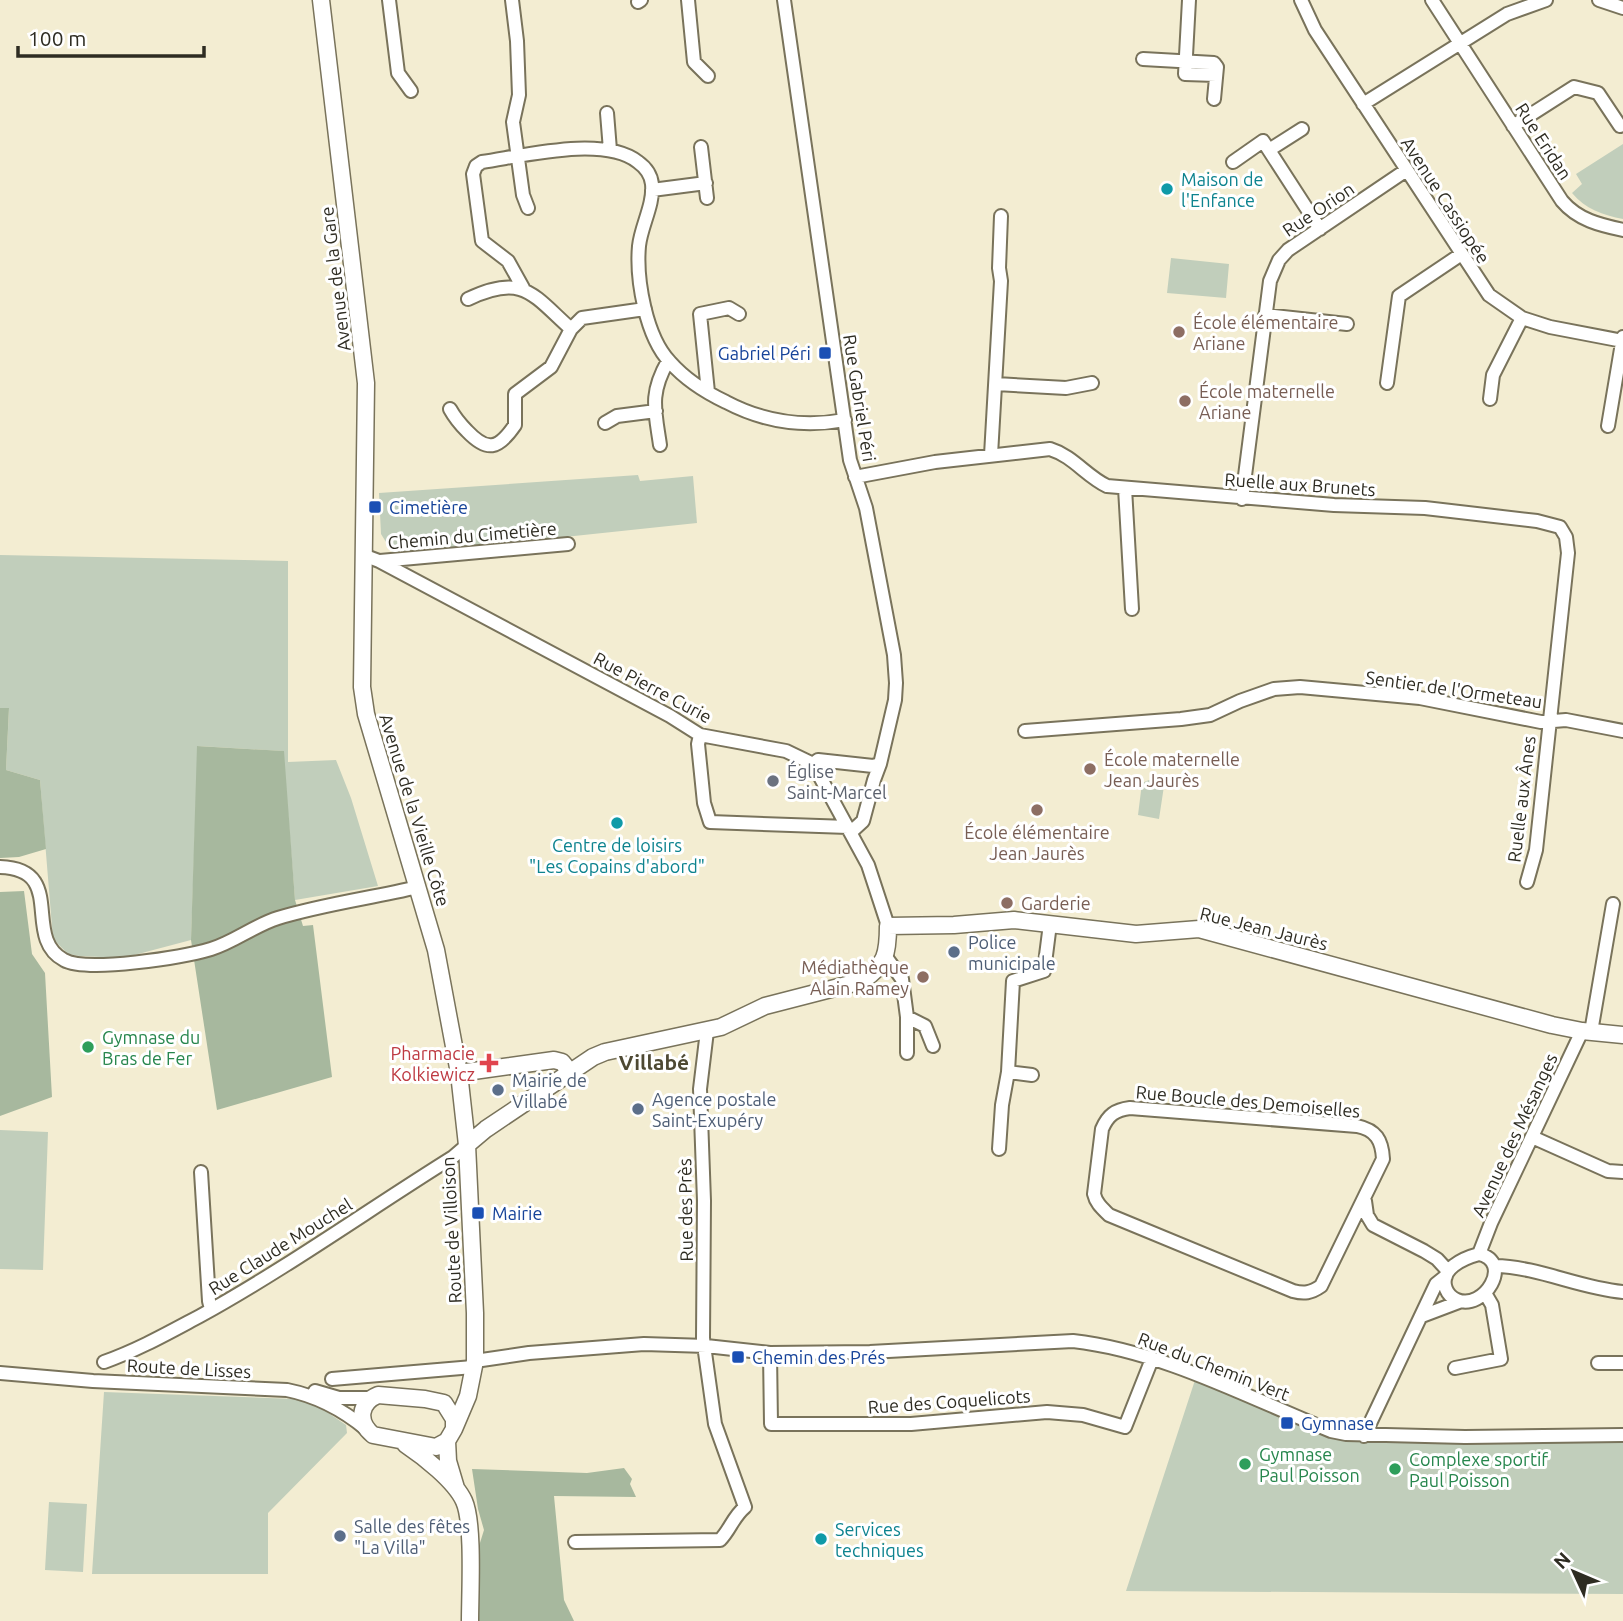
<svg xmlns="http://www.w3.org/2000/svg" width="1623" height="1621" font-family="Ubuntu,sans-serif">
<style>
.green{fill:#c1cebb}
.forest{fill:#a7b89e}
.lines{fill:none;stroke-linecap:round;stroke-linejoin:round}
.minor-casing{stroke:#79735b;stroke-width:16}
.tertiary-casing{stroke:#79735b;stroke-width:19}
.minor{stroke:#fff;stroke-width:12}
.tertiary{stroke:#fff;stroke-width:16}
.culture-dot{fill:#0f9aa8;stroke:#fff;stroke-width:2.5}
.education-dot{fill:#8d6e63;stroke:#fff;stroke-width:2.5}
.transit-dot{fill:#1a4fb4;stroke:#fff;stroke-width:2.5}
.worship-dot{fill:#6b7280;stroke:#fff;stroke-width:2.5}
.service-dot{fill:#5c6f8a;stroke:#fff;stroke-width:2.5}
.leisure-dot{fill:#2e9e5b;stroke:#fff;stroke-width:2.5}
.health-dot{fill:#e0444e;stroke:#fff;stroke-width:2.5}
.labels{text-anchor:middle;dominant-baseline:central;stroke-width:6;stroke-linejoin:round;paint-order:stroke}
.street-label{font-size:18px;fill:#2e2c22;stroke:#fff}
.culture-label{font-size:18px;fill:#0d838f;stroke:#fff;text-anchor:start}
.education-label{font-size:18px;fill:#785e54;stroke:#fff;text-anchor:start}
.transit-label{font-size:18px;fill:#164399;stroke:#fff;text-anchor:start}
.worship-label{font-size:18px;fill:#5b616d;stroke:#fff;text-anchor:start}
.service-label{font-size:18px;fill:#4e5e75;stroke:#fff;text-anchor:start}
.leisure-label{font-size:18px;fill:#27864d;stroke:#fff;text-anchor:start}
.health-label{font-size:18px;fill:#be3a42;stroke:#fff;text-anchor:end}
.quarter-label{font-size:21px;font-weight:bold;fill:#4e4933;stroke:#fff}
</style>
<rect width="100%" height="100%" fill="#f3edd2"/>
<path class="green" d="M1623 144V219C1603 215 1585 209 1572 193L1582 184 1576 174Z
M1171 258 1229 264 1226 298 1167 293Z
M638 475 640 481 693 476 697 523 394 555 381 534 379 493Z
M0 555 288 561V762L336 760 351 798 378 886 295 900 283 751 198 746 191 940 123 958 79 956 68 954 53 939 40 780 6 770 9 709 0 708Z
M1149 780 1156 781 1164 786 1159 819 1138 815 1142 783Z
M0 1130 48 1132 43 1270 0 1269Z
M1196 1377 1332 1433 1623 1438V1594L1126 1591Z
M104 1392 296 1399 321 1408 346 1425 347 1433 268 1513V1574H92Z
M49 1502 87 1504 83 1572 45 1570Z"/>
<path class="forest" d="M0 708H9L6 770 40 780 46 849 19 857 0 858Z
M197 746 284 751 295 900 303 926 313 925 332 1077 217 1110 191 940Z
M24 891 32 954 45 973 52 1097 0 1116V892Z
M624 1468 632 1479 630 1484 636 1497 554 1496 564 1600 574 1621H479V1546L484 1530 478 1509 472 1469 587 1473Z"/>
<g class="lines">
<g class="minor-casing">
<path id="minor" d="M389 0 398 73 411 91
M512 0 517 41 519 95 513 122 523 195 528 208
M688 0 694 62 708 76
M784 0 850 460 866 508 894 655 896 683 895 700 880 764 874 780 863 821 851 832
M1189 0 1185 74 1216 75
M1301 0 1315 30 1489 295 1522 318 1550 327 1623 341
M1432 0 1562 201C1578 220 1600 225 1623 230
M1599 0 1623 8
M638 2 641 0
M1143 59 1214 63 1217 67 1214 99
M1363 104 1507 14 1546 0
M607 113 610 150
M1513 126 1574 87 1598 93 1620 126
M701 147 707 198
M1269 150 1302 129
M1233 162 1263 141 1320 229
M652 190 706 183
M523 288 508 261 482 241 473 174 476 166 482 162C523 156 604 135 638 162 645 167 651 175 652 184 654 205 641 226 639 246 636 280 646 337 670 362 685 379 707 393 726 402 764 422 802 428 845 420
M1265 315 1347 324
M571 329 582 318 645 309
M1387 383 1399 296 1460 255
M996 384 1066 388 1092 383
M708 392 700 314 729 308 739 314
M1490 399 1493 375 1522 318
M450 409C455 418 460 424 467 431 487 452 498 450 515 425V394L551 367 571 329C532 294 523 273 468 299
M605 423 617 416 656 411
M1608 426 1623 337
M660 445C655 410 649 394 668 361
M991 455 1001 281 999 268 1001 216
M855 477 935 462 1050 449C1073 456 1086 476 1107 486L1334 505 1425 508 1537 521 1560 527 1566 537 1568 553 1536 850 1527 882
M1125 488 1132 609
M1242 499 1270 281 1279 260 1288 250 1405 171
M363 555 379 561 670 716 700 735 786 751 813 764 868 865 888 926
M380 561 568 544
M1025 731 1181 719 1210 715 1240 701 1274 689 1300 687 1420 698 1541 722 1566 720 1623 731
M700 735 698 744 704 803 710 822 848 827
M813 764 818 760 873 766 880 764
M0 867C68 869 21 937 64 960 87 973 184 957 211 949 234 942 255 925 278 918 324 904 372 898 418 887
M886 957 902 979 907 1017 925 1026 933 1046
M907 1017V1053
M1591 1032 1613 904
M1032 1075 1008 1072 1013 981 1044 971 1050 924
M1130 1108 1357 1126C1376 1130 1382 1140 1383 1159L1321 1286C1311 1293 1304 1294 1293 1291L1109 1215C1102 1208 1096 1203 1094 1194L1102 1129C1108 1115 1115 1110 1130 1108Z
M1532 1137 1608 1171 1623 1172
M999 1149 1002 1105 1008 1072
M201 1172 209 1301 211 1309
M1365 1201 1367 1215 1373 1225 1424 1251 1437 1259 1448 1271
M1479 1254 1491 1223 1582 1031
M1479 1254C1514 1262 1484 1311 1457 1300 1452 1298 1448 1294 1446 1289 1438 1269 1464 1258 1479 1254Z
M1495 1266C1539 1267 1579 1288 1623 1292
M1422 1316 1459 1302
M770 1353 771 1424H911L1047 1412 1083 1415 1125 1427 1152 1359
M475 1361 529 1353 644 1344 706 1346 770 1353 870 1352 1073 1341C1162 1351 1249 1398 1331 1431L1346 1434 1465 1437 1623 1435
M104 1362C138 1350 168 1333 200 1316 287 1268 368 1210 453 1157L467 1145
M1598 1363H1623
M1455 1368 1501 1359 1492 1305 1485 1293
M0 1373 93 1381 287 1390C317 1396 343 1410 366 1429
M332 1379 473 1367
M315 1391 339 1398H370
M1364 1436 1436 1284 1446 1276
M575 1542 720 1540C730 1530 733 1517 745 1507L715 1424 703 1338 704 1201 700 1089 707 1031"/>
</g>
<g class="tertiary-casing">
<path id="tertiary" d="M321 0 366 383 362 687 366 714 436 950 459 1073 467 1145 475 1313V1361L468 1396 454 1429
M459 1073 554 1060 562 1062 571 1073
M467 1145 486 1129 593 1057 605 1052 721 1027 765 1006 862 981C886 965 888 953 888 926L954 925 1014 920 1136 934 1199 929 1552 1025 1582 1031 1623 1035
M378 1395 425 1399 444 1403 454 1419V1429L447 1441 436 1447 373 1435C357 1422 359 1403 378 1395Z
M447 1441 448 1461 456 1488
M405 1444C423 1456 455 1481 464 1501 474 1523 470 1593 470 1621"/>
</g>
<use href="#minor" class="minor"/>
<use href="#tertiary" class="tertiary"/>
</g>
<g class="culture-dot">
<circle cx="1167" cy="189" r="7"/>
<circle cx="617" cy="823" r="7"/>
<circle cx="821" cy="1539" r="7"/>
</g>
<g class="education-dot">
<circle cx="1179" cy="332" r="7"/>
<circle cx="1185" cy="401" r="7"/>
<circle cx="1090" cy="769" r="7"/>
<circle cx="1037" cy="810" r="7"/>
<circle cx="1007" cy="903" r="7"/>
<circle cx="923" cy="977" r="7"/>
</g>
<g class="transit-dot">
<rect x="818" y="346" width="14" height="14" rx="3.5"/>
<rect x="368" y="500" width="14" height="14" rx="3.5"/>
<rect x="471" y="1206" width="14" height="14" rx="3.5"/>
<rect x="731" y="1350" width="14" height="14" rx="3.5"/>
<rect x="1280" y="1416" width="14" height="14" rx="3.5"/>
</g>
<circle class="worship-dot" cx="773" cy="781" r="7"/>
<g class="service-dot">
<circle cx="954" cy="952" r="7"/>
<circle cx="498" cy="1090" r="7"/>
<circle cx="638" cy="1109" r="7"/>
<circle cx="340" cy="1536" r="7"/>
</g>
<g class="leisure-dot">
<circle cx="88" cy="1047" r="7"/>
<circle cx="1245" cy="1464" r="7"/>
<circle cx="1395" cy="1469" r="7"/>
</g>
<path class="health-dot" d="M485.5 1052.5h7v7h7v7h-7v7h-7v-7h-7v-7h7z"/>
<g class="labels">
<g class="street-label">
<text transform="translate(1544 141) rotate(57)">Rue Eridan</text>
<text transform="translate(1446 200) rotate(57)">Avenue Cassiopée</text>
<text transform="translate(1318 209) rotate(-34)">Rue Orion</text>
<text transform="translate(335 279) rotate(-97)">Avenue de la Gare</text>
<text transform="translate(860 398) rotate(81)">Rue Gabriel Péri</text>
<text transform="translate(1300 484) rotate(4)">Ruelle aux Brunets</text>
<text transform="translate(472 535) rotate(-5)">Chemin du Cimetière</text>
<text transform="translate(653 687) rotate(28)">Rue Pierre Curie</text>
<text transform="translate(1454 689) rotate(8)">Sentier de l'Ormeteau</text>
<text transform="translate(1521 799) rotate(-83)">Ruelle aux Ânes</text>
<text transform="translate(415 810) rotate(73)">Avenue de la Vieille Côte</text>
<text transform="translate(1264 928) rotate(14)">Rue Jean Jaurès</text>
<text transform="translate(1248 1101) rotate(5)">Rue Boucle des Demoiselles</text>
<text transform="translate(1514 1135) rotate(-65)">Avenue des Mésanges</text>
<text transform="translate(685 1210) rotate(-91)">Rue des Près</text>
<text transform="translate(451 1230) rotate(-93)">Route de Villoison</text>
<text transform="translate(280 1246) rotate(-32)">Rue Claude Mouchel</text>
<text transform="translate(1214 1366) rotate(21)">Rue du Chemin Vert</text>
<text transform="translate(189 1368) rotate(3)">Route de Lisses</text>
<text transform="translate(949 1401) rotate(-4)">Rue des Coquelicots</text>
</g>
<g class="culture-label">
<text x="1181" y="179">Maison de<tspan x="1181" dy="21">l'Enfance</tspan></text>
<text x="617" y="845" text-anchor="middle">Centre de loisirs<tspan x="617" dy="21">"Les Copains d'abord"</tspan></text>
<text x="835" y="1529">Services<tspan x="835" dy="21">techniques</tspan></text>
</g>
<g class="education-label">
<text x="1193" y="322">École élémentaire<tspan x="1193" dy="21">Ariane</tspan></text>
<text x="1199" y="391">École maternelle<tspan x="1199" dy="21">Ariane</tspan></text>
<text x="1104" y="759">École maternelle<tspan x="1104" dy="21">Jean Jaurès</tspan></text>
<text x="1037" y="832" text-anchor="middle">École élémentaire<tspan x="1037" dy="21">Jean Jaurès</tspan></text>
<text x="1021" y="903">Garderie</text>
<text x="909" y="967" text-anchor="end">Médiathèque<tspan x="909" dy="21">Alain Ramey</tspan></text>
</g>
<g class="transit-label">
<text x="811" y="353" text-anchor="end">Gabriel Péri</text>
<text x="389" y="507">Cimetière</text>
<text x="492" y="1213">Mairie</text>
<text x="752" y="1357">Chemin des Prés</text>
<text x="1301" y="1423">Gymnase</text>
</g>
<g class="worship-label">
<text x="787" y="771">Église<tspan x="787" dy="21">Saint-Marcel</tspan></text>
</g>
<g class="service-label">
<text x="968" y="942">Police<tspan x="968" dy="21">municipale</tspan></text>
<text x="512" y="1080">Mairie de<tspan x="512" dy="21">Villabé</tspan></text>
<text x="652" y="1099">Agence postale<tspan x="652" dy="21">Saint-Exupéry</tspan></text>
<text x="354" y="1526">Salle des fêtes<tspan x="354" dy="21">"La Villa"</tspan></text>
</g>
<g class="leisure-label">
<text x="102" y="1037">Gymnase du<tspan x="102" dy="21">Bras de Fer</tspan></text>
<text x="1259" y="1454">Gymnase<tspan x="1259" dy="21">Paul Poisson</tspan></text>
<text x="1409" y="1459">Complexe sportif<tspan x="1409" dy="21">Paul Poisson</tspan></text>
</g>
<g class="health-label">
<text x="475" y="1053">Pharmacie<tspan x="475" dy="21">Kolkiewicz</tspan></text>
</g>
<g class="quarter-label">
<text x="654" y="1062">Villabé</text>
</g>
</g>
<g transform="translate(1574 1572) rotate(314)" stroke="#ffffff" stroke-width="5" paint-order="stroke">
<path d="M0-5L12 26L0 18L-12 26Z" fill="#2e2c22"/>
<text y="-10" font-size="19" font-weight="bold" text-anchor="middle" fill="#2e2c22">N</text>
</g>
<path d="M18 46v10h186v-10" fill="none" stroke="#2e2c22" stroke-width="3.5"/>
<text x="28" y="46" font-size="21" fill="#2e2c22" stroke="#ffffff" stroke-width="5" paint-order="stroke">100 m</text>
</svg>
